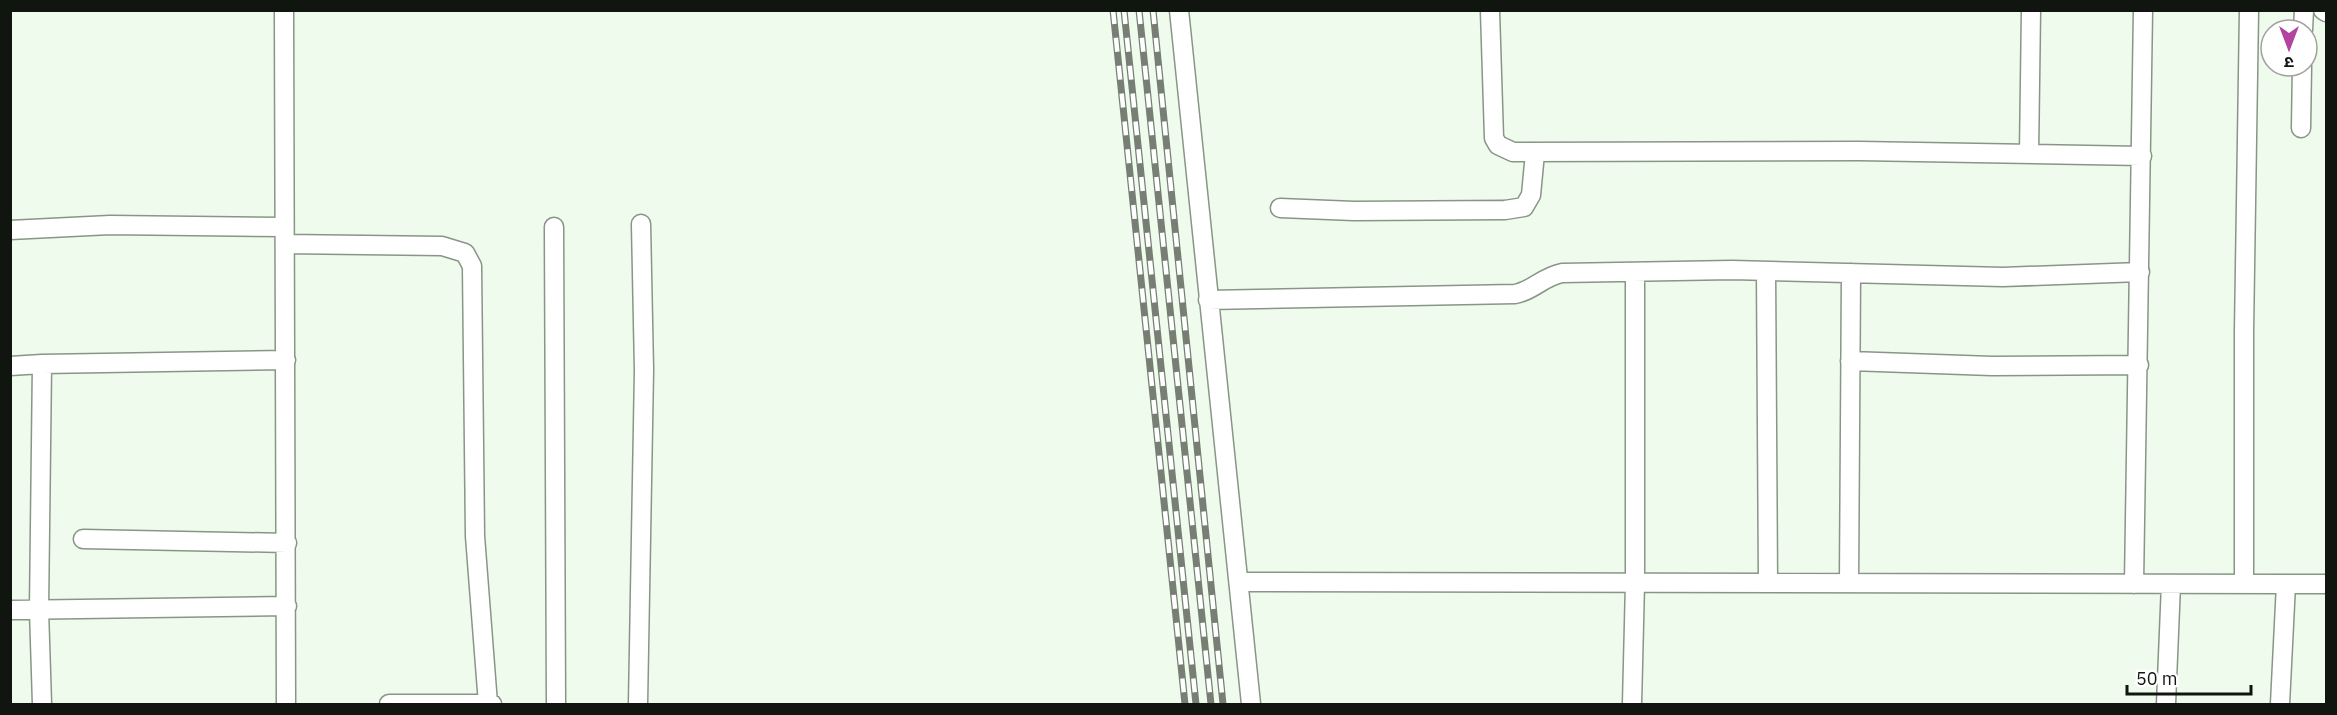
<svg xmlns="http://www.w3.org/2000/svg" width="2337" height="715" font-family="'IBM Plex Sans','Noto Sans Devanagari',sans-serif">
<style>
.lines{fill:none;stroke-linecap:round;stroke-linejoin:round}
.minor-casing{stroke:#899587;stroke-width:21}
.minor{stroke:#fff;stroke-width:18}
.rail-casing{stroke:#777f75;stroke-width:7}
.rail{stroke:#fff;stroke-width:4.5;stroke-dasharray:14;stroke-linecap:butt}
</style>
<rect width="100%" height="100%" fill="#effbec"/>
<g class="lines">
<g class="minor-casing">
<path id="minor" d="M284 10 286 704
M1179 10 1251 704
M2323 10 2326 12
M1490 11 1494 138 1498 145 1513 152 1859 151 2142 156
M2303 30 2304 10
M2301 128 2302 66
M2029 154 2031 10
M1280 208 1354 211 1505 210 1524 207 1531 195 1535 153
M554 227 556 704
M10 230 110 225 284 227
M285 244 442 246 465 253 472 266 475 536 488 704
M1766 271 1768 583
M1208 300 1515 294C1533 291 1542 277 1562 273L1732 270 2003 277 2140 272
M1850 361 1992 366 2139 365
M10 366 42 364
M83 539 287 543
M1239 582 2326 584
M1849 583 1851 273
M2134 584 2143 10
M2244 584V332L2249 10
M10 610 287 606
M42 704 39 610 42 364 286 360
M389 704H492
M638 704 644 370 641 224
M1632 704 1635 583V272
M2166 704 2171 584
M2280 704 2286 584"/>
</g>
<use href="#minor" class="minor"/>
<g class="rail-casing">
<path id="rail" d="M1113 10 1185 704
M1124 10 1196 704
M1139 10 1211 704
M1153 10 1223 704"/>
</g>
<use href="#rail" class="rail"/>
</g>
<rect width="2337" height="715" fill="none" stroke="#111510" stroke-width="24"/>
<g transform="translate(2289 48) rotate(180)"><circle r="28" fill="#ffffff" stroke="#a0a19f" stroke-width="1.5"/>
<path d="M0-4.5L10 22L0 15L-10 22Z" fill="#b243a0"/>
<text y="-9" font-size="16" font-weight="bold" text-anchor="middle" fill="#111510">उ</text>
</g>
<path d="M2127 685v9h124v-9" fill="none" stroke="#111510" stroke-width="3"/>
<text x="2136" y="685" font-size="18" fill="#111510" stroke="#ffffff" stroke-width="4.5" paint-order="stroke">50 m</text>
</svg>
